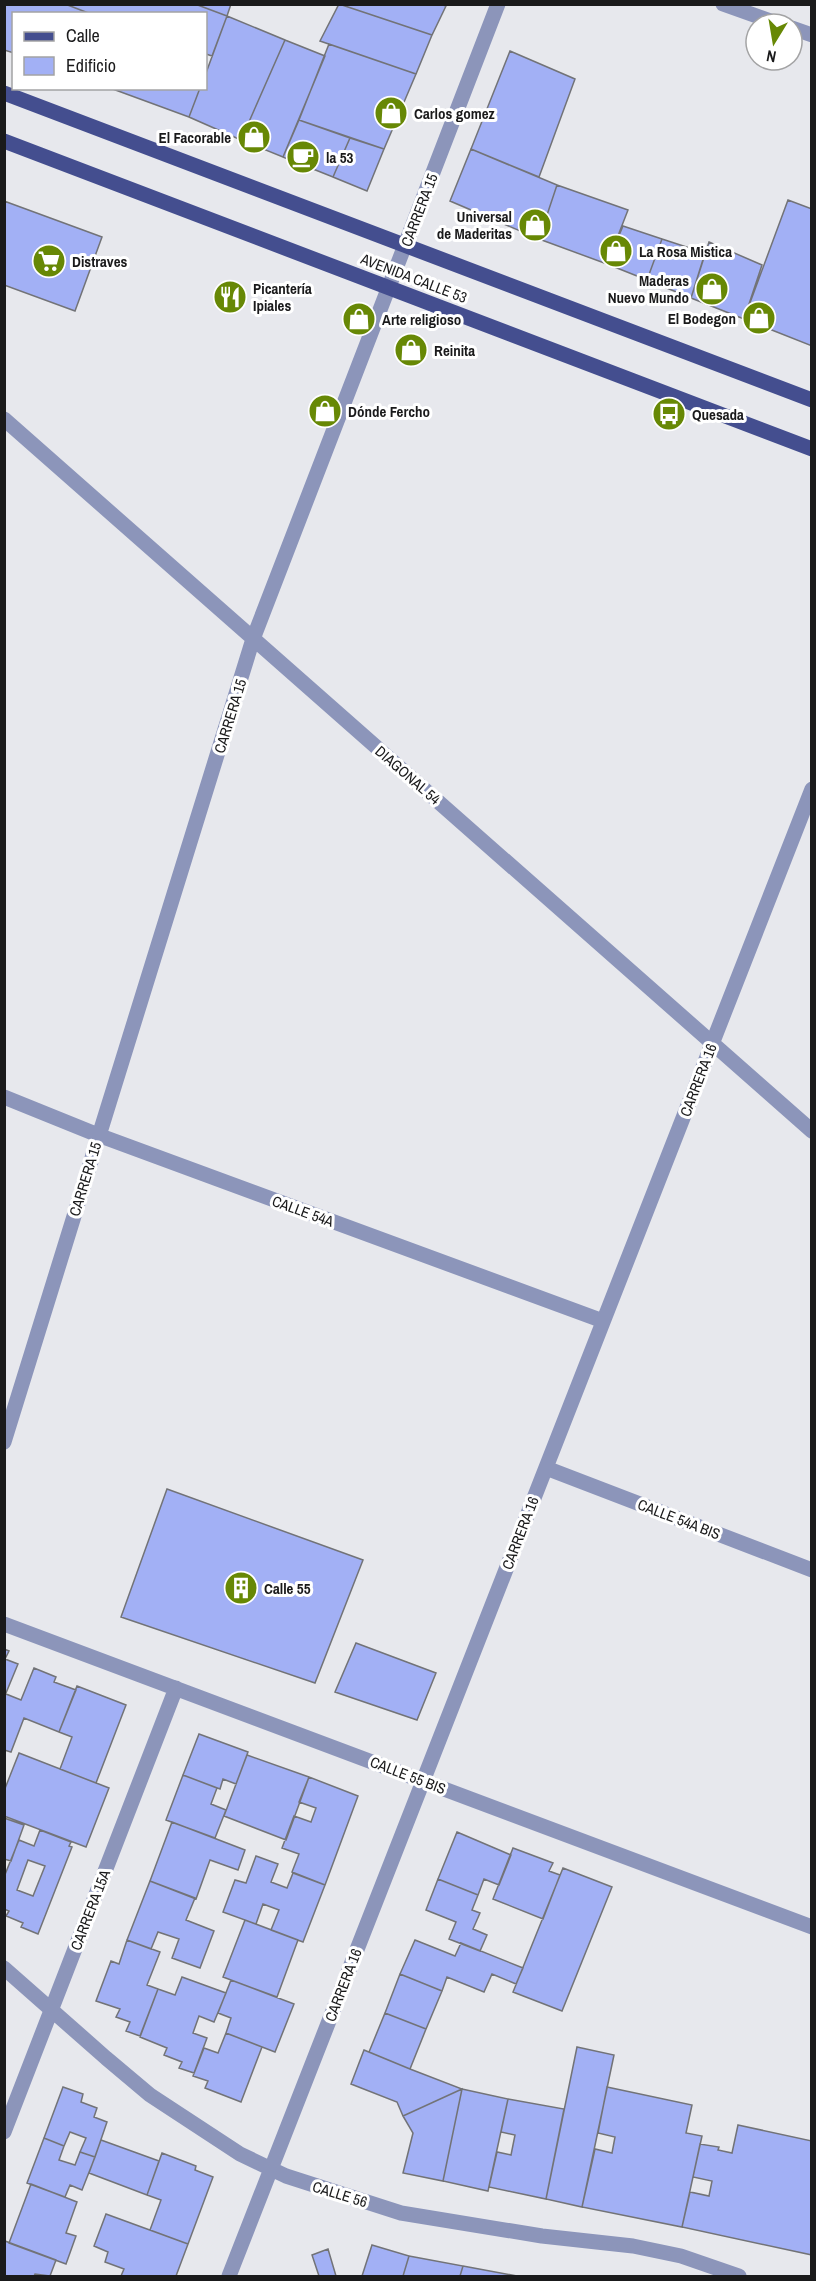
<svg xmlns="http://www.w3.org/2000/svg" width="816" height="2281" font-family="'Archivo Narrow',sans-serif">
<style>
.building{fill:#a2b0f5;stroke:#727377;stroke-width:1.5;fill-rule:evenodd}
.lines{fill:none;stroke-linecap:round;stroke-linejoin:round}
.minor{stroke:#8c95ba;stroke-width:15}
.major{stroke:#444e8f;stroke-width:15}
.labels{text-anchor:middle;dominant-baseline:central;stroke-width:6;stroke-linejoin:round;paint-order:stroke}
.poi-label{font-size:15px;font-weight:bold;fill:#1a1a1b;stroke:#fff;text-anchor:start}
.street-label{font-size:15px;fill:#1a1a1b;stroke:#fff}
</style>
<rect width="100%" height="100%" fill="#e7e8ed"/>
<path class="building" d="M4 4H65L91 14H14V53L4 50Z
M65 4H195L227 16 212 56 206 54V14H91Z
M195 4H231L227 16Z
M339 4H440L446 6 432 35Z
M339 4 432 35 416 74 320 41Z
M227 16 285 40 241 140 189 117 200 88H206V73Z
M285 40 325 56 283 157 241 140Z
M329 44 416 74 384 149 299 120Z
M510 51 575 79 539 177 471 149Z
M110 88H200L189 117Z
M299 120 350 138 333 177 283 157Z
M350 138 384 149 367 191 333 177Z
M471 149 557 185 539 239 450 201Z
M557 185 628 210 607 264 539 239Z
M788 200 812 209V346L744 319Z
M4 201 102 237 75 311 4 285Z
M623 226 662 239 647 280 607 264Z
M662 239 705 253 691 298 647 280Z
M709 242 762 265 744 319 691 298Z
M167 1489 363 1560 315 1683 121 1617Z
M356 1643 436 1673 417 1720 335 1692Z
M4 1649 9 1651 5 1659 18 1664 6 1693H4Z
M34 1668 56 1677 54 1682 76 1690 59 1732 24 1718 11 1752 4 1750V1697L6 1694 21 1700Z
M77 1686 126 1705 96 1783 60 1769 72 1737 59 1732Z
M199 1734 248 1752 236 1784 223 1779 220 1789 183 1775Z
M19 1753 109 1788 86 1847 4 1816V1791Z
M247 1755 309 1777 286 1840 224 1816Z
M183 1775 217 1788 211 1804 226 1810 215 1838 166 1820Z
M309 1777 358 1796 325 1885 292 1872 299 1854 282 1848 294 1816 311 1822 316 1808 299 1802Z
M4 1818 24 1825 11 1861 4 1859Z
M172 1822 245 1850 238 1870 210 1860 196 1899 150 1881Z
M40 1830 71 1842 69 1846 72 1847 38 1934 21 1927 23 1923 6 1916 9 1911 4 1909V1877L19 1840 34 1846ZM28 1860 45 1866 33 1896 17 1890Z
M457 1832 511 1855 499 1885 484 1879 478 1895 438 1879Z
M513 1848 553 1863 549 1871 560 1875 543 1919 493 1899Z
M256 1856 278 1864 271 1882 287 1888 293 1873 325 1885 303 1942 271 1930 279 1910 263 1904 256 1924 223 1912 235 1880 246 1883Z
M563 1868 612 1887 562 2011 513 1992Z
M438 1879 478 1895 472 1910 480 1913 473 1929 487 1935 480 1951 449 1939 456 1922 426 1910Z
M150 1881 195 1898 186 1920 214 1931 200 1968 172 1958 179 1939 158 1932 151 1949 127 1940Z
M245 1920 298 1940 277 1997 223 1977Z
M127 1940 160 1952 147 1985 158 1989 140 2036 126 2031 130 2022 116 2017 120 2009 96 2001 111 1961 119 1964Z
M415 1940 455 1956 461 1943 523 1968 516 1984 492 1974 484 1992 447 1977 442 1991 400 1974Z
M400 1974 442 1991 426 2029 385 2013Z
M182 1977 226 1993 214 2022 199 2016 193 2033 207 2038 194 2073 179 2068 182 2062 164 2055 167 2048 140 2037 158 1989 175 1995Z
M231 1980 294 2004 275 2052 226 2033 231 2018 218 2013Z
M385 2013 426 2029 410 2069 369 2052Z
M226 2033 262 2047 241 2102 205 2088 208 2081 193 2076 204 2048 218 2053Z
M577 2047 614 2055 582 2207 546 2199Z
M364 2050 410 2069 462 2089 403 2116 397 2102 351 2084Z
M63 2087 83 2094 81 2102 97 2108 94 2117 107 2122 95 2157 80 2152 86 2138 70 2132 64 2146 44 2138Z
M607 2087 692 2105 686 2133 702 2136 682 2227 582 2207 595 2149 612 2153 615 2137 598 2133Z
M462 2089 508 2099 488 2191 443 2181Z
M462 2089 443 2181 403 2173 413 2133 403 2116Z
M508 2099 564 2109 546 2199 489 2187 497 2152 511 2155 515 2135 501 2132Z
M738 2125 812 2141V2255L682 2227 690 2192 709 2196 712 2181 693 2177 700 2144 719 2147 718 2150 732 2153Z
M44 2138 64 2146 59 2160 75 2165 80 2152 95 2157 82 2190 70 2185 65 2197 27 2183Z
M101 2140 159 2161 147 2195 89 2173Z
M162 2153 196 2166 195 2170 213 2177 188 2244 150 2230 161 2200 147 2195Z
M31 2184 77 2202 66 2233 76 2236 66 2264 9 2243Z
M106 2214 188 2244 176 2276H121L124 2269 105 2262 108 2252 94 2246Z
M5 2241 56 2260 50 2276 35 2274 34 2276H4Z
M372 2245 409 2256 403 2276H362Z
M328 2249 336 2276H319L312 2255Z
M409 2256 463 2266 460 2276H403Z
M463 2266 517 2276H460Z"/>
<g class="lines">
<path class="minor" d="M723 4 779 24
M792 28 812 35
M4 419 812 1131
M4 1097 98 1135 603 1321
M4 1442 253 639 498 4
M546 1468 812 1570
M4 1624 812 1927
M4 1968 106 2058 150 2095 240 2154 286 2176 401 2213 542 2236 633 2246 681 2256 739 2276
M4 2132 176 1688
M229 2276 812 789"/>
<path class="major" d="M4 93 812 400
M4 141 812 449"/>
</g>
<defs>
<g id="shop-disc" transform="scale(1.725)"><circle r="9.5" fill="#678805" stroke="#fff"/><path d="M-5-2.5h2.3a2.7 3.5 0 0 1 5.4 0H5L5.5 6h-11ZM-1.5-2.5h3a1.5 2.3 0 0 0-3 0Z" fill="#fff"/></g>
<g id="cafe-disc" transform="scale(1.725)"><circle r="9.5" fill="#678805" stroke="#fff"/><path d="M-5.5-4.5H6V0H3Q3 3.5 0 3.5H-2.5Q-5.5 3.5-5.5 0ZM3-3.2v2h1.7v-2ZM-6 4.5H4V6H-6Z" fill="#fff"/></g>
<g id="supermarket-disc" transform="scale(1.725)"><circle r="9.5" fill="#678805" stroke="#fff"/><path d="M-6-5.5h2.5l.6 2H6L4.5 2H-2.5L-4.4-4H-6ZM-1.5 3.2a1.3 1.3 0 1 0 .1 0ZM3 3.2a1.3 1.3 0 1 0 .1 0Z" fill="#fff"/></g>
<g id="restaurant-disc" transform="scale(1.725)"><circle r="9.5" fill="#678805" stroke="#fff"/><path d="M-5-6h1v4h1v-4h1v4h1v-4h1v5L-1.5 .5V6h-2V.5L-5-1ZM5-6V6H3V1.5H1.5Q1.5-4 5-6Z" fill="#fff"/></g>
<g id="bus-disc" transform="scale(1.725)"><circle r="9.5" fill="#678805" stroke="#fff"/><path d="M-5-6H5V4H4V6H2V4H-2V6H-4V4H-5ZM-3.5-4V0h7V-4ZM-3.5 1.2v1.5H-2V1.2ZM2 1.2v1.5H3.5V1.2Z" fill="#fff"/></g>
<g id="building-disc" transform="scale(1.725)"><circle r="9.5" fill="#678805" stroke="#fff"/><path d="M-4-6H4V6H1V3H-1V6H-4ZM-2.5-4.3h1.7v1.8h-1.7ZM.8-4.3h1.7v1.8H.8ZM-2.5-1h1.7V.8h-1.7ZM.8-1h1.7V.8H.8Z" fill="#fff"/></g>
</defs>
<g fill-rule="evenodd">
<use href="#shop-disc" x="391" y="113"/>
<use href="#shop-disc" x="254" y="137"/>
<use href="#cafe-disc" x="303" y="157"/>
<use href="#shop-disc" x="535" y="225"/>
<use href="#shop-disc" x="616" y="251"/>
<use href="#supermarket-disc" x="49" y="261"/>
<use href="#shop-disc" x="712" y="289"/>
<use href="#restaurant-disc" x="230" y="297"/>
<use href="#shop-disc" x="759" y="318"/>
<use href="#shop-disc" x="359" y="319"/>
<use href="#shop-disc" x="411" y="350"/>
<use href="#shop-disc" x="325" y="411"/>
<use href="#bus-disc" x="669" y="414"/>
<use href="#building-disc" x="241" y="1588"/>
</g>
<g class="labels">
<g class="poi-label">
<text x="414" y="113">Carlos gomez</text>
<text x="231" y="137" text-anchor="end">El Facorable</text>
<text x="326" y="157">la 53</text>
<text x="512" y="216" text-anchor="end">Universal<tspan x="512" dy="17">de Maderitas</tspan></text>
<text x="639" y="251">La Rosa Mistica</text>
<text x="72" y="261">Distraves</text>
<text x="689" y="280" text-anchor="end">Maderas<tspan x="689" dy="17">Nuevo Mundo</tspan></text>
<text x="253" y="288">Picantería<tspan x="253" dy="17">Ipiales</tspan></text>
<text x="736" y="318" text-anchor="end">El Bodegon</text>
<text x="382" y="319">Arte religioso</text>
<text x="434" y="350">Reinita</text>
<text x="348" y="411">Dónde Fercho</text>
<text x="692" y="414">Quesada</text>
<text x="264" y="1588">Calle 55</text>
</g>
<g class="street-label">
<text transform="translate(419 210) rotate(-69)">CARRERA 15</text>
<text transform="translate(414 278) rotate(21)">AVENIDA CALLE 53</text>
<text transform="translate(230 716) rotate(-73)">CARRERA 15</text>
<text transform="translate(408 775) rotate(41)">DIAGONAL 54</text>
<text transform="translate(698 1080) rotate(-69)">CARRERA 16</text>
<text transform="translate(85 1179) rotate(-73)">CARRERA 15</text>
<text transform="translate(303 1211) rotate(20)">CALLE 54A</text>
<text transform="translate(679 1519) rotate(21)">CALLE 54A BIS</text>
<text transform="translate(520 1533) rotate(-69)">CARRERA 16</text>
<text transform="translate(408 1775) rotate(21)">CALLE 55 BIS</text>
<text transform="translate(90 1910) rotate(-69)">CARRERA 15A</text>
<text transform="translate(343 1985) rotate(-69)">CARRERA 16</text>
<text transform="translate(340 2194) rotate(17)">CALLE 56</text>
</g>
</g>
<rect width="816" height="2281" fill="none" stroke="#1a1a1b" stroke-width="12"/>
<rect x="12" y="12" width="195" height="78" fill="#ffffff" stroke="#a3a3a4" stroke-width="1.5"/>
<rect x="24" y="32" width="30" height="9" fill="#444e8f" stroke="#a3a3a4" stroke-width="1.5"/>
<text x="66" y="42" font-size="18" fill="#1a1a1b">Calle</text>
<rect x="24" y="57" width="30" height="18" fill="#a2b0f5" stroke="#a3a3a4" stroke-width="1.5"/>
<text x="66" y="72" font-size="18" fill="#1a1a1b">Edificio</text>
<g transform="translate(774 42) rotate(191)"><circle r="28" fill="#ffffff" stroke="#a3a3a4" stroke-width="1.5"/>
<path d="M0-4.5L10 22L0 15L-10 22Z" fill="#678805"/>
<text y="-9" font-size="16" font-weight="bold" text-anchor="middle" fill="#1a1a1b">N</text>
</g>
</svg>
